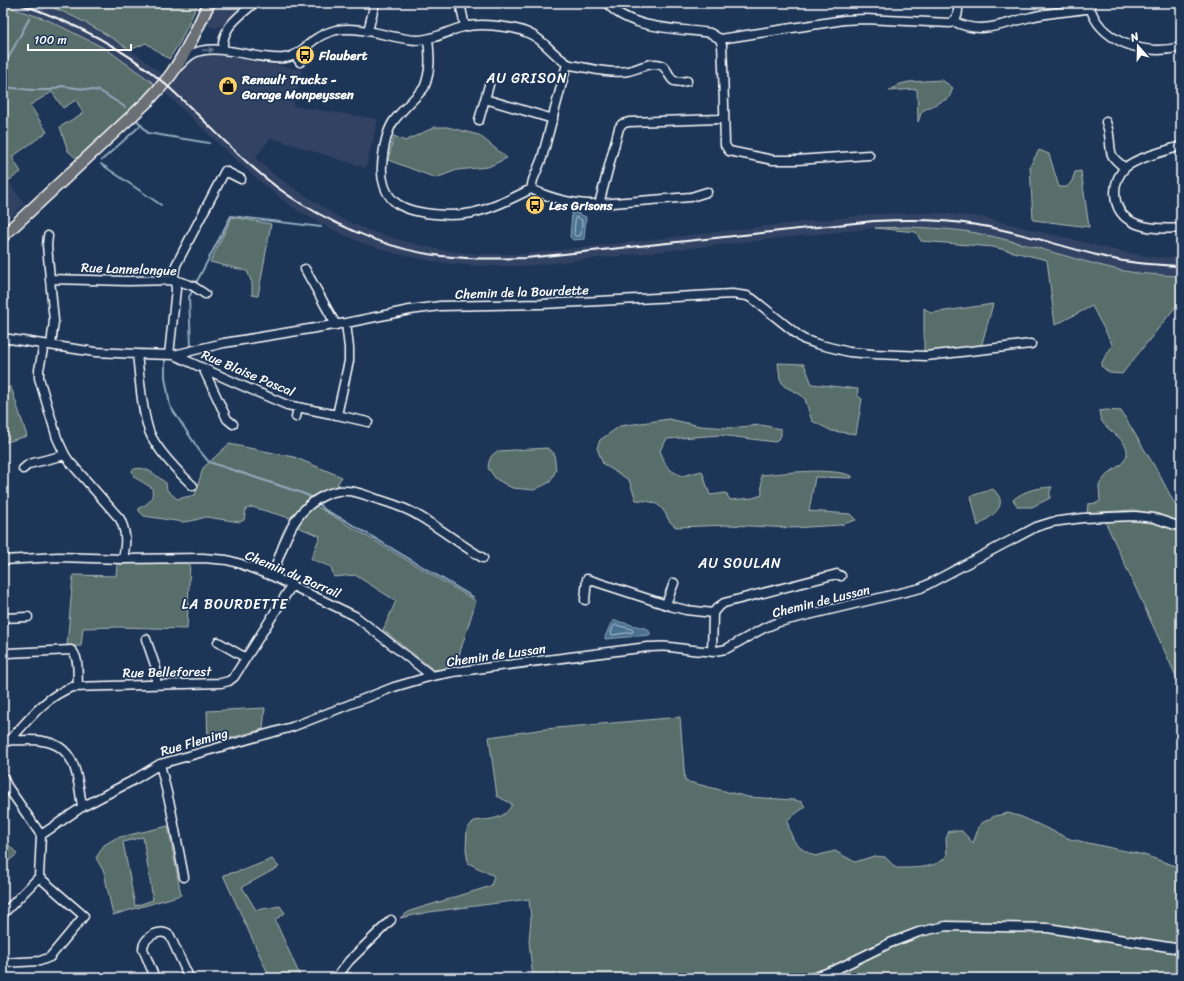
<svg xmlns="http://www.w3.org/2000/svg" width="1184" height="981" font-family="Sriracha,sans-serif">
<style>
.built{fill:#324263}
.green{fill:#596e6a;stroke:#acb6b4;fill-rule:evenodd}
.water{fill:#486f90;stroke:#91a9bc}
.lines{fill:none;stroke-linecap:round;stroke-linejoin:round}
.shore{stroke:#b6c5d3;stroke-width:1}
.stream{stroke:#91a9bc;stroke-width:2}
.minor-casing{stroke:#fff;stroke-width:11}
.major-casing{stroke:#fff;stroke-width:14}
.minor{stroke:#1d3557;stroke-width:8}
.major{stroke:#6b7074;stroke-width:11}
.rail{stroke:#fff;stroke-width:2}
.oneway{fill:#6c7c92}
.labels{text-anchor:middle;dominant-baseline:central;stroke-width:3.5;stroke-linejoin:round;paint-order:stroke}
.poi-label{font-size:13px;font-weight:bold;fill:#fff;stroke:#1d3557;text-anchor:start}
.street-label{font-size:13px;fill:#fff;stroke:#1d3557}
.neighbourhood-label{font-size:14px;letter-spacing:1px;fill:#fff;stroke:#1d3557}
</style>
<rect width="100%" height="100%" fill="#1d3557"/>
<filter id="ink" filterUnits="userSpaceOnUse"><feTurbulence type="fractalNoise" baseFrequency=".025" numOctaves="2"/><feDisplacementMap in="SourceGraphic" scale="8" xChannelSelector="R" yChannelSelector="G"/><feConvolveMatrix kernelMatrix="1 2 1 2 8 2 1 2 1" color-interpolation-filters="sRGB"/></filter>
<g filter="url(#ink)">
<path class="built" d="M3 3H40L83 22 114 38 142 58 163 75 172 85 194 57 205 53 302 70 293 106 378 119 366 168 271 138 255 158 276 176 338 217 370 231 403 241 441 250 477 254H525L873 214 922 213H943L981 217 1119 251 1153 257 1181 258V276L1149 274 1116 269 1015 242 976 233 942 228 910 227 875 228 526 266H476L436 262 398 254 362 243 327 227 294 208 265 186 239 163 162 90 106 49 48 20 3 5Z
M214 3H248L227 23 216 28 204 24Z
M3 173 24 204 3 224Z"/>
<path class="green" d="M40 3H198L180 42 169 59 146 43 130 50C103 31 72 14 40 3Z
M3 5 48 20 106 49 156 85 77 159 68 151 60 127 83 113 76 100 63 108 52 92 30 105 47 132 12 157 21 172 8 181 3 173Z
M942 80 953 88 949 98 922 111 918 122 917 89 889 91 900 84 909 82Z
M435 127H447L479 135 507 158 488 167 457 170 436 178 388 160 394 136 405 141Z
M1039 150 1049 154 1059 187H1067L1072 181 1075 172 1081 171 1089 227 1033 220 1030 166Z
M232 217 271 224 258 296 252 295V283L247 271 210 262Z
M910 227C932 228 954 229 976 233 1023 242 1068 258 1115 269 1136 274 1159 275 1181 276V300L1122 374 1110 373 1101 366C1103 356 1110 353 1112 344L1092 306 1055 325 1047 260 993 247 921 241 916 232 875 228Z
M993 304 981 347 924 352V308L931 313Z
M778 363 804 364 812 384 858 389 857 395 862 399 856 434 832 431 812 421 805 399 801 395 784 386 780 379Z
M11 387 27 436 3 443V389Z
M1107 410 1121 411 1158 472 1181 516V523L1154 514 1133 510 1087 513 1088 504 1097 503 1100 501 1099 485C1102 481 1105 476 1109 473 1114 469 1120 466 1124 461 1136 444 1110 433 1103 423 1100 420 1100 415 1099 411Z
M669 419 700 426 729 428 761 425 781 429V436L775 442 720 435 667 439 660 450C666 466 666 469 682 476L702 471 710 495 726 493 730 500 753 498 762 495 761 475C787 473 829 467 852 476V478L815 477 809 511 850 514 856 520 840 525 792 528 729 525 676 527C666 520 669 518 663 510 657 501 646 501 636 500L629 480 603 464 597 448 600 440 620 426Z
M229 444 294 457 342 477 337 484 340 485C317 493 308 500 290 518L252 507 246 509 244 520 240 522 206 517 191 521 183 522 144 516 139 511V508C149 504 154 499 152 488L134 477 132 470C145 464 155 475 166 483L167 490 177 499 195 495 203 468Z
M547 448 554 453 556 470 550 482 534 490 512 488 496 479 488 468C489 460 490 455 498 451Z
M1052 487 1050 491V498L1032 507H1018L1013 500C1024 490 1037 488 1052 487Z
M993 489C1011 506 992 515 978 526L971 496Z
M316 506 476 601 455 668 434 670 383 630 396 601 355 575 334 577 331 567 311 559 320 536 295 526 300 520Z
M1133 520 1151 521 1181 532V687L1105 521Z
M190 562 187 629 118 627 83 628 81 646H67L73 575 116 576 117 564Z
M265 708 263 729 208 744 207 711Z
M680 717 685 781 748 797 794 800 802 802 805 807 787 820C792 841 795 847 815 856L835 851 855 862 874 856 885 857 896 868C912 868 936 869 947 856L946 839 949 831H962L973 843 980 824 995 816 1008 813 1022 817 1070 839 1144 855 1181 868V978H535L532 970 529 941 531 919 529 899 429 912 400 918 410 911 491 886 494 876 468 863 466 849 467 829 474 821C490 819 505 820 512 804L497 796 489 737 545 729Z
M168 826 181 895 113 915 104 872 96 858 104 845 116 838ZM143 837 153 900 135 906 123 842Z
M3 838 17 854 3 866Z
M272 859 279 867 242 887 256 910 280 906 285 913 275 920 301 978H270L223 875 244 870Z"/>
<path class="water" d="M574 212 586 217 584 239 573 240 570 237 572 213Z
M613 621H617L648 629 650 633V635L605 639V637L611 623Z"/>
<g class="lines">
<path class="shore" d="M576 217 582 220 581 234 580 236H575L574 234Z
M616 625 632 629 633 632 612 635 611 632 614 626Z"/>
<path class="stream" d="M43 8 49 3
M3 68 30 17
M3 87 32 90H51L61 86 100 91 125 107
M136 119 148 133 209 143
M102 160 141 125
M101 164 161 205
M195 285 231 216 321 227
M191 346 189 297 194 288
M165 358V377L170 406 199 450 209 462 302 493 311 497
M318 503 325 510 346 521 473 597"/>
<g class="minor-casing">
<path id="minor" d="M460 3 465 27
M607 3C629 30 679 28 710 33L720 39 722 45 723 67 725 145 729 151 773 160H797L869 155
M1089 4C1099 43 1145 56 1181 47
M953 21C981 36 1004 23 1031 17 1050 12 1071 12 1090 8
M368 31 375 3
M428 39C430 57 431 71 424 88 415 98 400 112 393 122 385 135 383 152 382 166 381 179 385 194 395 202 411 215 452 217 472 213 493 208 511 199 531 189
M720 39 844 20 865 19 950 23C959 19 958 12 958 3
M223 50C221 27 239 17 254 3
M295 55 300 62
M180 65C185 60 190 54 197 52 220 43 259 61 284 58 296 57 305 47 314 40 321 35 328 32 336 30 363 25 390 39 417 40 434 40 447 31 463 27 476 24 492 25 505 27 515 28 525 31 534 36 545 42 561 63 571 65 589 68 610 74 628 71 639 69 650 61 661 65 668 68 668 77 674 81L681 82 687 81
M489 85 485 99 553 119
M479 120 485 99
M1106 122C1107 126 1109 130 1109 135 1112 154 1107 154 1125 168
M1181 146C1166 151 1138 157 1126 167 1119 173 1115 183 1115 192 1115 228 1153 230 1181 228
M531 189C551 199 577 205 599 204L619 128 622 124 629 122 720 119
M531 189 533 180 542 158 567 64
M599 204 691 197 707 192
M48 236 47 245 50 279
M305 269 336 325
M3 338 95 352 137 354 174 355 224 343 346 323 410 310 440 306 542 304 732 294 747 296 753 299 803 339 817 344 849 352 873 354 926 356 1031 344
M44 344 39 370V378L57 438 65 455 69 461 120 519C127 533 126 544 123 559
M51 345 54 321 50 279 128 281 175 280 193 286 205 294
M137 354C140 379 141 407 149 431 155 448 180 474 193 486
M169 355 176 289 174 274 176 265 225 171 241 179
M174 355 236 383 287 405 337 415 349 361V348L346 323
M203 368 227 419 233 424
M337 415 368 422
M296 417 298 407
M23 469 29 464 65 455
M3 560 58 557 123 559 203 558 227 560 241 564 272 576 355 616 432 676
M272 576C280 555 287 529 302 512 313 500 331 489 347 491 356 491 365 495 374 498 389 503 405 507 419 516 441 529 461 545 483 558
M585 600 587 579 670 606 686 610 713 613 712 652
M666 604 674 583
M713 613 717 608 724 603 837 574 841 576
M3 618 28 617
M146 639 156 668V684
M218 642 246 658
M3 654 8 653 71 650C80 656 77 676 78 686
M8 740C19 741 31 739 42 741 77 745 78 780 82 807
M3 744 10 740C29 719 45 697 72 687L221 683 229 681 234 677 292 585
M160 764 171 809 184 877
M3 777 7 786 41 835
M3 914 39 877 41 835 82 807 132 781 160 764 292 727 394 687 432 676 453 672 648 647C656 647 663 646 670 647 689 649 707 654 726 649L764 628 779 622 921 588 1036 527 1052 522 1083 518 1135 516 1154 518 1181 527
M3 963 40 961 50 957 84 916 39 877
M337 977 350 978
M155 978 143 949C143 937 161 927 170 936L188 975 182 978
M336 978 349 961 391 920
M813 978 837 969 890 943 919 932 946 926 1048 928 1181 949"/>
</g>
<g class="major-casing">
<path id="major" d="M3 236 148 101C156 92 165 83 172 73 187 51 198 27 209 3"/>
</g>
<use href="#minor" class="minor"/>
<use href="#major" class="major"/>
<path class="rail" d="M17 3C71 21 121 46 164 83 210 123 249 172 300 203 343 229 392 250 441 256 469 259 497 259 526 258L874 221C909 219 942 219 977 225 1024 232 1070 250 1118 260 1138 264 1160 265 1181 266"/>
</g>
<defs><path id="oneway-solid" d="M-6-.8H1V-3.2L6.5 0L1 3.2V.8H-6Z"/></defs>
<use class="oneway" href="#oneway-solid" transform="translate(208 50) rotate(-2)"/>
</g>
<defs>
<g id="bus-disc" transform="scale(1)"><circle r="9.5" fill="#ffd166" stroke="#1d3557"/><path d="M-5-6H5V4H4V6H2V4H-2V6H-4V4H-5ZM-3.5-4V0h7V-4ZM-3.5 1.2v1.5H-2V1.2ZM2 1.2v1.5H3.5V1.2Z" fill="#111"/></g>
<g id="shop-disc" transform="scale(1)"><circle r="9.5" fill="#ffd166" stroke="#1d3557"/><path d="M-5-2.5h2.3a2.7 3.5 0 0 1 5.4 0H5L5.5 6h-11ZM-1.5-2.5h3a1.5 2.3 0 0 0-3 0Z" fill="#111"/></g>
</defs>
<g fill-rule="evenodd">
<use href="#bus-disc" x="305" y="55"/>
<use href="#shop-disc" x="228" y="86"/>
<use href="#bus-disc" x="535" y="205"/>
</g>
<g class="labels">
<g class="poi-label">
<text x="319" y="55">Flaubert</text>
<text x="242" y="79">Renault Trucks -<tspan x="242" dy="15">Garage Monpeyssen</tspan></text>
<text x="549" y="205">Les Grisons</text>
</g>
<g class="street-label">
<text transform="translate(129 269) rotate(2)">Rue Lannelongue</text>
<text transform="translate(522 292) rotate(-2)">Chemin de la Bourdette</text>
<text transform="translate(248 373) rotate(23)">Rue Blaise Pascal</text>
<text transform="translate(293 574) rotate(23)">Chemin du Barrail</text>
<text transform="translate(821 601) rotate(-14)">Chemin de Lussan</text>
<text transform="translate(496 655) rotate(-8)">Chemin de Lussan</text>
<text transform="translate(167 672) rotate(-1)">Rue Belleforest</text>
<text transform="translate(194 742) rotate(-16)">Rue Fleming</text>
</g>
<g class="neighbourhood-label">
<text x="527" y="78">AU GRISON</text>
<text x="740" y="563">AU SOULAN</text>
<text x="235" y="604">LA BOURDETTE</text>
</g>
</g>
<rect width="1184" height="981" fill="none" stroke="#1d3557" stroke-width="16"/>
<rect x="8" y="8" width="1168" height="965" fill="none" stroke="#fff" stroke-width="1.5" filter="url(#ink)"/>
<g transform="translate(1138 46) rotate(340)" stroke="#1d3557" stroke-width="3" paint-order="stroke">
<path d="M0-3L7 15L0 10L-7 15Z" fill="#ffffff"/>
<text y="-6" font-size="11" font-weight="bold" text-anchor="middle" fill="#ffffff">N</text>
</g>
<path d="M28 44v6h103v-6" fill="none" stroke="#ffffff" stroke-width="2"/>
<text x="34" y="44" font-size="12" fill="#ffffff" stroke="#1d3557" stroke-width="3" paint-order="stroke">100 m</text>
</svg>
